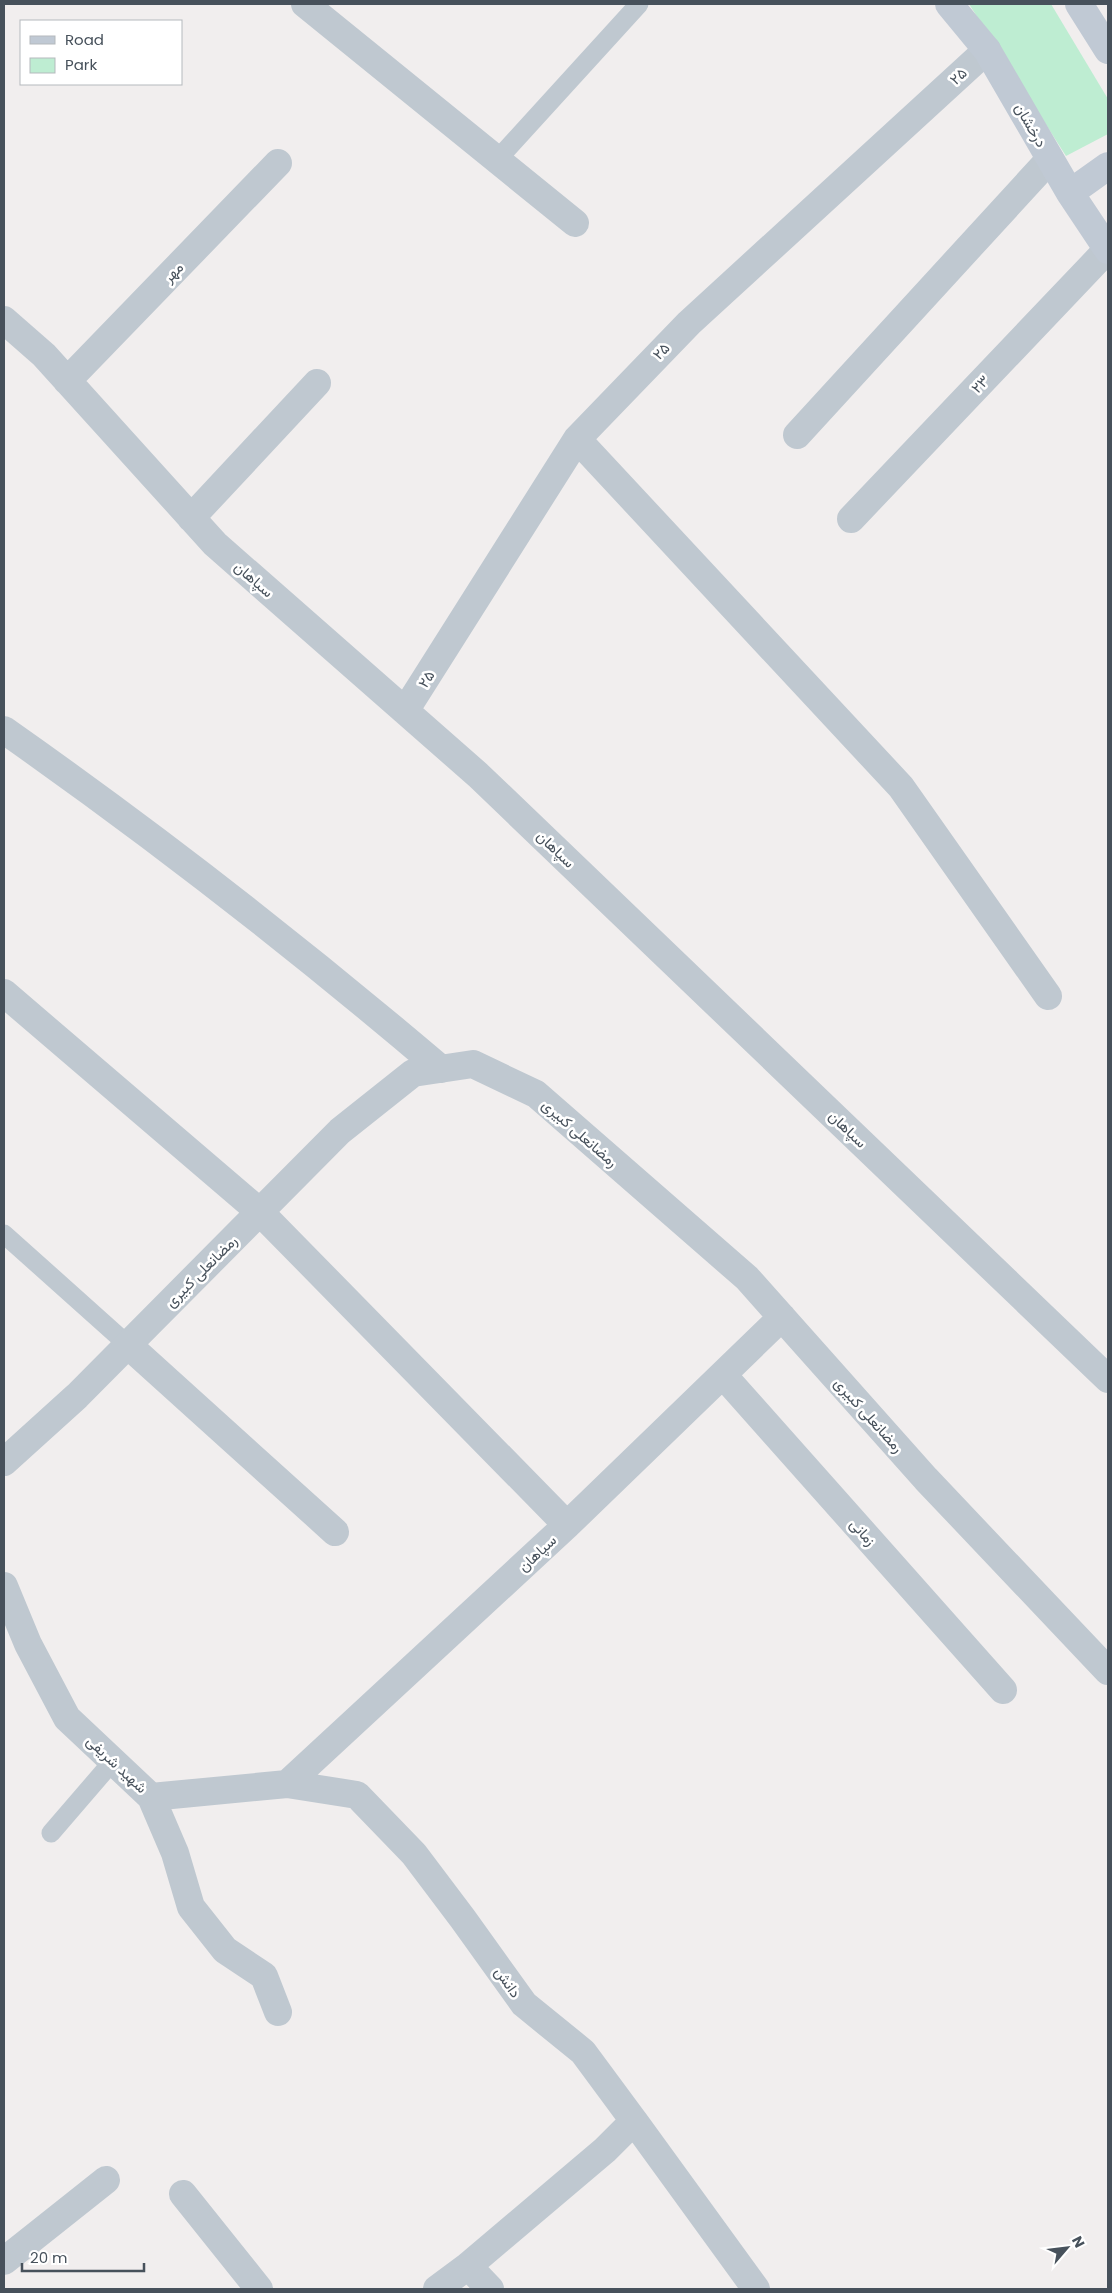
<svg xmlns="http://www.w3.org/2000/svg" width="1112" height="2293" font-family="Poppins,Vazirmatn,sans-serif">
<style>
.green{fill:#beedd2}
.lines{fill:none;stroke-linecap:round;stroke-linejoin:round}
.service{stroke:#bfc8d0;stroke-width:19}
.minor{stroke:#bfc8d0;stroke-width:28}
.secondary{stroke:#c0c9d4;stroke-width:28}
.labels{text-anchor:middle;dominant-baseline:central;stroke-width:5;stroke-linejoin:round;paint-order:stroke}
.street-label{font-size:15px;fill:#47515b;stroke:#fff}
</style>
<rect width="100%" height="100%" fill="#f1eeee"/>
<path class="green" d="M969 4H1051L1108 99V134L1066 156Z"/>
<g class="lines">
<path class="service" d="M497 160 639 4
M4 1234 128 1345
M51 1833 113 1761"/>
<path class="minor" d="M305 4 575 223
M4 320 44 355 215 544 478 775 1108 1379
M67 381 278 163
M797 435 1050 159
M577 439 901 787 1048 996
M191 518 317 383
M851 519 1108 249
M405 711 577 439 689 323 987 50
M4 730C155 836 300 949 441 1069
M4 993 260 1212 567 1525
M128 1345 335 1532
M723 1375 1003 1690
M4 1462 77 1396 340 1131 413 1073 473 1064 536 1094 747 1278 926 1479 1108 1671
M4 1586 28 1644 67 1718 151 1797 175 1853 191 1907 225 1950 264 1976 278 2012
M287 1784 567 1525 782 1317
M151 1797 287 1784 357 1795 414 1854 463 1919 524 2004 583 2052 634 2121 605 2150 468 2266 437 2289
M634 2121 756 2289
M183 2194 259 2289
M4 2261 106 2180
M468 2266 490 2289"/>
<path class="secondary" d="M949 4 987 50 1070 193 1108 250
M1079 4 1108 50
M1070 193 1108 166"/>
</g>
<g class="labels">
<g class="street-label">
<text transform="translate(958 76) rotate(-43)">۲۵</text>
<text transform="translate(1031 125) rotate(60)">درخشان</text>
<text transform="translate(173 272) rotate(-46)">مهر</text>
<text transform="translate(661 351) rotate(-46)">۲۵</text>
<text transform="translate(980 384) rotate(-46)">۲۳</text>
<text transform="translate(254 579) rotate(41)">سپاهان</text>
<text transform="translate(426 679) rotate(-58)">۲۵</text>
<text transform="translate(556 849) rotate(44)">سپاهان</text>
<text transform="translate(848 1129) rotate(44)">سپاهان</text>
<text transform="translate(580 1133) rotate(41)">رمضانعلی کبیری</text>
<text transform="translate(201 1271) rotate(-45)">رمضانعلی کبیری</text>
<text transform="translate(869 1415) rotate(48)">رمضانعلی کبیری</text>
<text transform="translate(863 1532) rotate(48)">زمانی</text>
<text transform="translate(537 1553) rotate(-43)">سپاهان</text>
<text transform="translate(117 1764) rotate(43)">شهید شریفی</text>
<text transform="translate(508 1982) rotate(55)">دانش</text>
</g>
</g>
<rect width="1112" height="2293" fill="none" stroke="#47515b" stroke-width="10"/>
<rect x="20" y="20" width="162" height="65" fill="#ffffff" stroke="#b5b9bd"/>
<rect x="30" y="36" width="25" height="8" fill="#c0c9d4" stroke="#b5b9bd"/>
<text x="65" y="45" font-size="15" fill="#47515b">Road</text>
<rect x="30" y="58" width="25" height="15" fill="#beedd2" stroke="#b5b9bd"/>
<text x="65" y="70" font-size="15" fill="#47515b">Park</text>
<g transform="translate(1067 2248) rotate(62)" stroke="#ffffff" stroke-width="4" paint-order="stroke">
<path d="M0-4L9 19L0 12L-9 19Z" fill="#47515b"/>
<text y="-8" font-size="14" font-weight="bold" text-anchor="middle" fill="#47515b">N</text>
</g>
<path d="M22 2263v8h122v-8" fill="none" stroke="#47515b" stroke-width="2.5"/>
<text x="30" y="2263" font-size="15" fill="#47515b" stroke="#ffffff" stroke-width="4" paint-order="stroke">20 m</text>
</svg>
